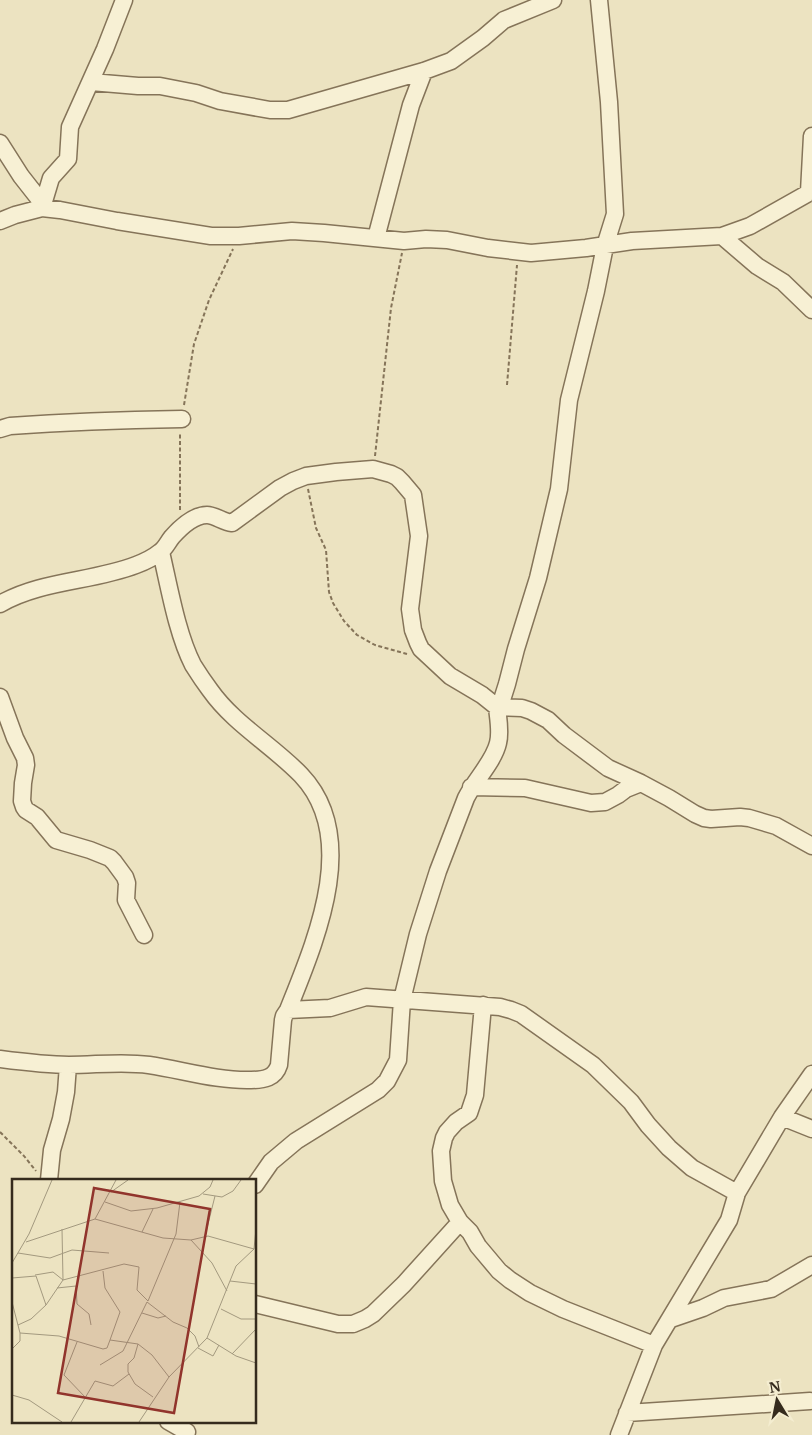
<svg xmlns="http://www.w3.org/2000/svg" width="812" height="1435" font-family="Merriweather,serif">
<style>
.lines{fill:none;stroke-linecap:round;stroke-linejoin:round}
.minor-casing{stroke:#857459;stroke-width:19}
.path{stroke:#857459;stroke-width:2;stroke-dasharray:4 2.5;stroke-linecap:butt}
.minor{stroke:#f7f0d4;stroke-width:16}
.inset-road{fill:none;stroke:#a3997f;stroke-width:1}
.view{fill:#91342c;fill-opacity:0.15;stroke:#91342c;stroke-width:2.5}
.inset-edge{fill:none;stroke:#352b1d;stroke-width:2.5}
</style>
<rect width="100%" height="100%" fill="#ece3c1"/>
<g class="lines">
<g class="minor-casing">
<path id="minor" d="M91 82 138 86H160L196 93 220 101 270 110H288L424 71 451 61 483 38 504 20 553 0
M0 143 21 176 43 204
M809 192 812 136
M42 208 51 178 68 159 70 127 105 49 124 0
M0 221 15 215 42 208 60 210 117 221 211 236H239L292 231 324 233 404 241 426 239 447 240 488 248 531 253 586 248 632 241 722 236 750 226 812 191
M722 236 757 266 783 282 812 310
M376 238 411 105 424 71
M0 429 10 426C67 422 124 420 182 419
M161 552C169 586 177 634 193 665 198 673 204 682 210 690 234 724 272 745 301 775 361 838 315 942 288 1010
M0 604C42 580 92 582 136 565 144 562 154 557 160 552 165 549 168 542 172 537 180 528 193 515 207 515 215 515 223 522 232 523L280 488 293 481 306 476 336 472 373 469 391 474 397 477 402 482 413 495 419 536 410 609 413 630 418 643 421 649 450 676 482 695 497 707 501 703 507 684 516 649 538 578 559 489 569 400 596 291 605 246 615 214 609 102 599 0
M0 697 15 738 25 758 26 765 23 783 22 801 24 807 26 810 37 817 56 840 90 850 110 858 114 862 125 877 127 883 126 900 144 935
M471 787 525 788 591 803 605 802 618 795 626 789 641 783
M483 1005 475 1095 469 1113 456 1122 447 1132 444 1138 441 1151 443 1181 450 1205 460 1222 470 1232 478 1246 499 1271 510 1280 530 1293 563 1309 654 1345
M0 1059C23 1062 46 1065 69 1065 96 1065 122 1061 149 1065 183 1070 217 1081 251 1080 264 1080 275 1078 279 1065L283 1020 284 1016 288 1010 330 1008 366 997 500 1007 511 1010 521 1014 593 1065 631 1102 648 1125 669 1148 692 1168 737 1193
M782 1117 812 1129
M49 1180 52 1150 61 1119 66 1092 68 1065
M255 1185 271 1162 296 1141 378 1090 387 1081 398 1060 402 1000 418 934 438 871 466 798C475 780 494 761 498 743 501 732 498 718 497 707L522 708 531 711 548 720 564 735 608 768 641 783 669 798 695 814 704 818 711 819 740 817 749 818 776 826 812 846
M255 1304 338 1324H353L365 1319 373 1314 404 1284 460 1222
M671 1319 703 1308 724 1298 771 1289 812 1265
M627 1413 810 1401
M168 1421 187 1432
M619 1435 654 1345 729 1220 737 1193 782 1117 812 1074"/>
</g>
<path class="path" d="M507 385 517 265
M184 405 194 344 209 300 233 249
M375 456 391 308 402 253
M308 489 316 528 326 550 329 592 333 603 344 621 357 635 375 645 407 654
M180 510V432
M0 1132 24 1156 36 1171"/>
<use href="#minor" class="minor"/>
</g>
<g transform="translate(12 1179)">
<rect width="244" height="244" fill="#ece3c1"/>
<path class="inset-road" d="M99 13 116 1M191 15 210 18 221 12 229 1M93 23 119 32 145 29 187 17 198 8 201 1M83 40 104 1M50 50 51 101M130 53 141 30M193 57 203 17M179 61 200 84 215 112M14 63 83 40 151 59 179 61 196 57 242 70M6 74 38 79 60 71 97 74M0 84 17 55 40 1M91 92 93 109 108 133 98 161M23 96 41 93 51 101M0 99 24 97 34 126M218 102 244 105M45 109 64 107 65 125 77 135 79 146M0 123 8 154 47 157 91 170 95 169 98 161 126 165 140 176 157 198M209 130 229 140H244M130 134 146 139 154 137M6 146 19 140 34 126 51 101 112 85 127 88 125 111 136 122 164 55 168 23M195 159 224 177 244 184M65 163 52 196 73 218M126 165 122 179 116 185V193L123 205 141 218M186 169 201 177 207 166M0 170 8 162V154M220 175 244 150M88 186 111 172 135 123 161 143 175 149 183 157 187 168M0 216 17 221 50 243M59 243 83 202 101 207 117 195M127 243 157 198 195 159 224 87 242 70 244 50"/>
<path class="view" d="M82 9 198 30 162 234 46 214Z"/>
<rect width="244" height="244" class="inset-edge"/>
</g>
<g transform="translate(777 1400) rotate(350)" stroke="#f4edd0" stroke-width="4" paint-order="stroke">
<path d="M0-4L9 19L0 12L-9 19Z" fill="#352b1d"/>
<text y="-8" font-size="14" font-weight="bold" text-anchor="middle" fill="#352b1d">N</text>
</g>
</svg>
